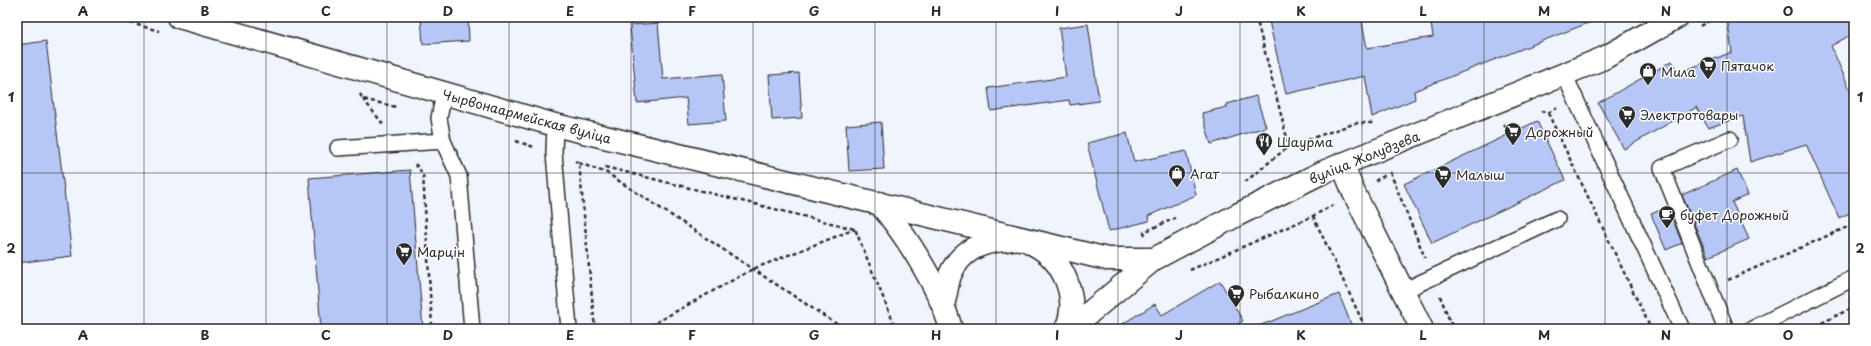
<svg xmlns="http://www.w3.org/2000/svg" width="1871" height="346" font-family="'Playpen Sans',sans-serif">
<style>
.building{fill:#b6c6f6;stroke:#2b2b2b}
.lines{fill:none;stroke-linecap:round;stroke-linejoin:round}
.lane-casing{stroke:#2b2b2b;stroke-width:18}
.street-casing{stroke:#2b2b2b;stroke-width:25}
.secondary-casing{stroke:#2b2b2b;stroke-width:25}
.path{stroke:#2b2b2b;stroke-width:2.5;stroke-dasharray:4 3;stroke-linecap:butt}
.lane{stroke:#fff;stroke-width:15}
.street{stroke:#fff;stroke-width:22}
.secondary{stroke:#fff;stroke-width:22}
.grid{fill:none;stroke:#2b2b2b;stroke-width:1;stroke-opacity:0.55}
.labels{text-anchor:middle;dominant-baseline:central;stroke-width:3;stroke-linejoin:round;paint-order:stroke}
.poi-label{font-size:13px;fill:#2b2b2b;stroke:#fff;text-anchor:start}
.street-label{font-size:13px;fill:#2b2b2b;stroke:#fff}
.neatline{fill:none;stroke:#2b2b2b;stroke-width:1.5}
.grid-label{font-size:13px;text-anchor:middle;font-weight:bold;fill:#2b2b2b}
</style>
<rect width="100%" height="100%" fill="#f0f4fd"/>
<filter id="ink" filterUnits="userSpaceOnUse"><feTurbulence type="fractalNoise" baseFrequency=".025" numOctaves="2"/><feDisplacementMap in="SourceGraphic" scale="8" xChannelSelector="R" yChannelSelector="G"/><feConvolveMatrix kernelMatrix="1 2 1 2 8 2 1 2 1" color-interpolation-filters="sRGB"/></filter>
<g filter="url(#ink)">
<path class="building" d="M421 17H468L469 41 423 44Z
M1268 17H1361L1367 48 1433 37 1430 17 1601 18 1414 91 1415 99 1372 117 1365 76 1286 94Z
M1727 17H1854V33L1831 46 1854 99V211L1839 218 1806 144 1750 162 1743 116 1708 128 1697 107 1624 149 1598 103 1672 61 1678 73 1732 52Z
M658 23 663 79 722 74 726 121 689 124 686 98 637 103 630 25Z
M1088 24 1099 101 1070 105 1069 100 991 111 988 88 1066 77 1059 28Z
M46 41 72 256 17 263V45Z
M799 73 802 118 772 120 769 75Z
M1256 96 1266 127 1211 144 1202 113 1227 107V104Z
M1537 121 1565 180 1432 243 1404 184Z
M881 122 884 169 849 171 846 125Z
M1127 133 1134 162 1186 151 1196 195 1148 216 1149 221 1109 231 1087 143Z
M410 170 423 329H321L309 178Z
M1737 170 1748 195 1732 202 1749 239 1708 257 1682 195Z
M1668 207 1682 243 1666 250 1651 214Z
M1220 281 1243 321 1229 329H1114L1155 304 1162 315Z
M1339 294 1353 329H1254V328Z"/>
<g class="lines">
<g class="lane-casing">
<path id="lane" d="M1564 74 1682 329
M444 94 439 118 443 141 459 176 472 329
M555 125 554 153 569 329
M338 148 443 141
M1403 291 1557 219
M1726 329 1662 168 1730 139
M1752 329 1854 278"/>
</g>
<g class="street-casing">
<path id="street" d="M1342 164 1354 193 1422 329"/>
</g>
<g class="secondary-casing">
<path id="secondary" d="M179 17 555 125 1107 259H1154
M879 203C906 235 940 288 951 329
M943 305C946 295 947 284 950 275 960 251 982 241 1006 240 1011 239 1017 238 1021 239 1026 239 1031 243 1035 245 1064 260 1080 299 1066 329
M1070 329 1154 259 1237 215 1321 173 1604 58 1677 17"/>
</g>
<path class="path" d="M110 17 159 31
M1256 17 1289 146
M1700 26 1715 17
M360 94 363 99 396 107
M363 99 383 124
M1541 111 1548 113 1557 108
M1548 113 1651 329
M1504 124 1509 134
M516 141 534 147
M575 161 579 163 595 329
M579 163 607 173 844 329
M415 164 423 174 432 326 451 327
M605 167 855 229 896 329
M1390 172 1425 258
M1375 181 1385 175
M1245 182 1289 146 1356 123H1375
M1313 216 1366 329
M1145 235 1144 232 1175 218
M1190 270 1313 216 1333 205
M1728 280 1854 224
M1440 296 1453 329
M644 329 753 269 855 229
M1809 329 1854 307"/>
<use href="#lane" class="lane"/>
<use href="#street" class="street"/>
<use href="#secondary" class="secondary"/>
</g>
</g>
<path class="grid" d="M144 17V329M266 17V329M387 17V329M509 17V329M631 17V329M753 17V329M875 17V329M996 17V329M1118 17V329M1240 17V329M1362 17V329M1484 17V329M1605 17V329M1727 17V329M17 173H1854"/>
<defs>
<g id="supermarket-pin" transform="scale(0.9)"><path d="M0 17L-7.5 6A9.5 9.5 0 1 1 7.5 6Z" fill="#2b2b2b" stroke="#fff"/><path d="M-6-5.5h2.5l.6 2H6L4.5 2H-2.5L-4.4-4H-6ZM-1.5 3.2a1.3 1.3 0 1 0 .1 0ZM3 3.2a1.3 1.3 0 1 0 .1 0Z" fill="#fff"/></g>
<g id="shop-pin" transform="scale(0.9)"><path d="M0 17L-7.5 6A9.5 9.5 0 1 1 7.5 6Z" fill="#2b2b2b" stroke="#fff"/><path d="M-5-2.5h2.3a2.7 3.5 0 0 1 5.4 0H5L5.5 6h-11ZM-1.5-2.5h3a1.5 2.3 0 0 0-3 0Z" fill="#fff"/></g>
<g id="restaurant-pin" transform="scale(0.9)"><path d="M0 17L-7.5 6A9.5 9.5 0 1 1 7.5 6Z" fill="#2b2b2b" stroke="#fff"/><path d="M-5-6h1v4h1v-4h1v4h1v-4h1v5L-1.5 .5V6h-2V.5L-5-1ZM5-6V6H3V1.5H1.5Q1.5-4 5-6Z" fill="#fff"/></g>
<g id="cafe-pin" transform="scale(0.9)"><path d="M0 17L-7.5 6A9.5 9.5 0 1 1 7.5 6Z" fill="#2b2b2b" stroke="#fff"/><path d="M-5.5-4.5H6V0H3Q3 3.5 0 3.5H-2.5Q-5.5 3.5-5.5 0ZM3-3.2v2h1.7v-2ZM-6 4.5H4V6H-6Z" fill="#fff"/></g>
</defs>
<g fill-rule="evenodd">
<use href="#supermarket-pin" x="1708" y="65"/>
<use href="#shop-pin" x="1648" y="71"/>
<use href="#supermarket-pin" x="1627" y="114"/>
<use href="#supermarket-pin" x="1513" y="131"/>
<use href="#restaurant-pin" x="1264" y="141"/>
<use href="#shop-pin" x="1177" y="173"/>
<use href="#supermarket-pin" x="1443" y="174"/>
<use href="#cafe-pin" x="1667" y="214"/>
<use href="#supermarket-pin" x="404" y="251"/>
<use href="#supermarket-pin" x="1236" y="293"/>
</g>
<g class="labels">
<g class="poi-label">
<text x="1721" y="65">Пятачок</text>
<text x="1661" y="71">Мила</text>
<text x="1640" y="114">Электротовары</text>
<text x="1526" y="131">Дорожный</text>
<text x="1277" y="141">Шаурма</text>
<text x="1190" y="173">Агат</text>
<text x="1456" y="174">Малыш</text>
<text x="1680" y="214">буфет Дорожный</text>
<text x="417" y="251">Марцін</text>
<text x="1249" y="293">Рыбалкино</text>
</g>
<g class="street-label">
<text transform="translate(527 116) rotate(15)">Чырвонаармейская вуліца</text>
<text transform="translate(1364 157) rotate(-22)">вуліца Жолудзева</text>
</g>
</g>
<rect width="1871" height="346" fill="none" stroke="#fff" stroke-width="44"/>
<rect x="22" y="22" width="1827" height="302" class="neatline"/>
<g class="grid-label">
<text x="83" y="16">A</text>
<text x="205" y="16">B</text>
<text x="326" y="16">C</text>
<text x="448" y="16">D</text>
<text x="570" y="16">E</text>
<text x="692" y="16">F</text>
<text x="814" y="16">G</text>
<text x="936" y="16">H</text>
<text x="1057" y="16">I</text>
<text x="1179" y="16">J</text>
<text x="1301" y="16">K</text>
<text x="1423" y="16">L</text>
<text x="1544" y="16">M</text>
<text x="1666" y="16">N</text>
<text x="1788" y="16">O</text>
<text x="11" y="102">1</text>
<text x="1860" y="102">1</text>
<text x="11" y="253">2</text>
<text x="1860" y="253">2</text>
<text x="83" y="340">A</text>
<text x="205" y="340">B</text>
<text x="326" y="340">C</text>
<text x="448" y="340">D</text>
<text x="570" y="340">E</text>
<text x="692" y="340">F</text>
<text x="814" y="340">G</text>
<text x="936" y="340">H</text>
<text x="1057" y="340">I</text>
<text x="1179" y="340">J</text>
<text x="1301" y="340">K</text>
<text x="1423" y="340">L</text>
<text x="1544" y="340">M</text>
<text x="1666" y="340">N</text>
<text x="1788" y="340">O</text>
</g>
</svg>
